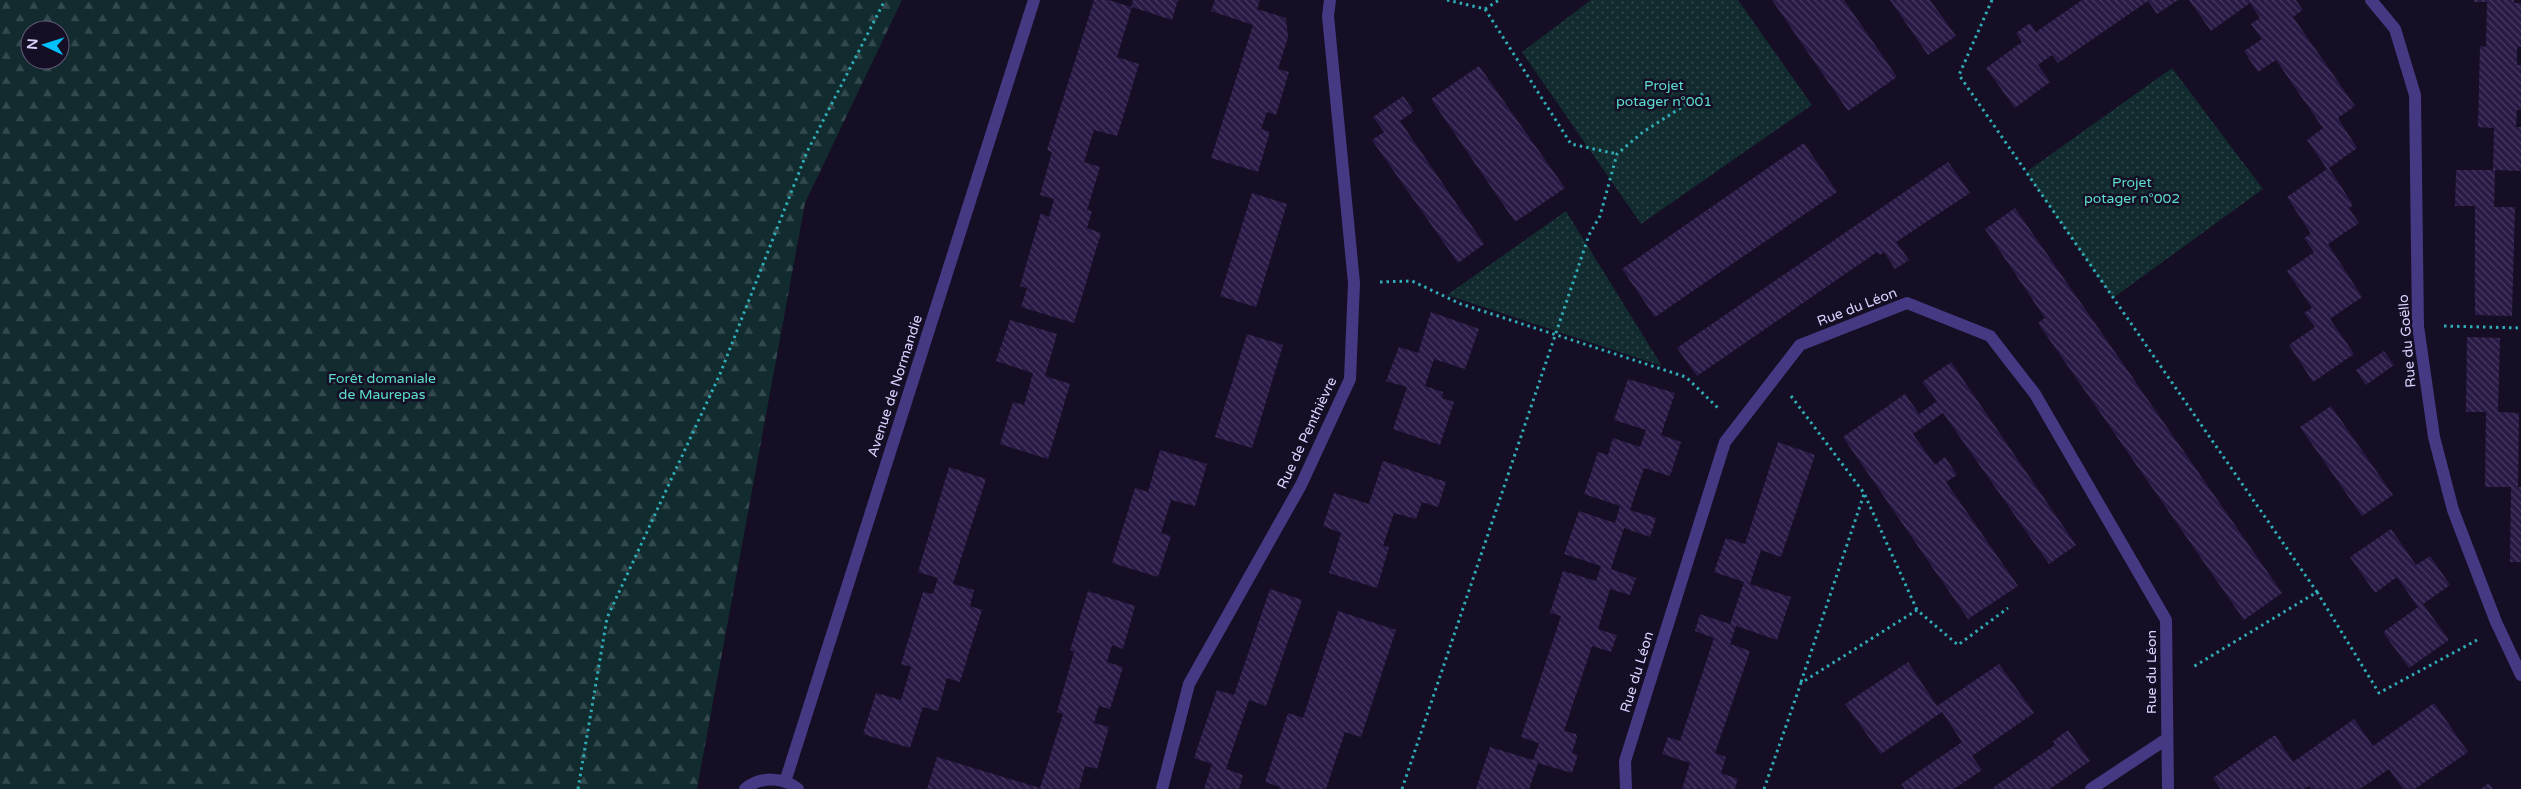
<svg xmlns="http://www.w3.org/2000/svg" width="2521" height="789" font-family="'Varela Round',sans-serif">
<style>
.forest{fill:url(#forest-firs);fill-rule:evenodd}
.park{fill:url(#park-dots)}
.building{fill:url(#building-back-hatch)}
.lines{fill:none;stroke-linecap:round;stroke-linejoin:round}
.path{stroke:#2facb6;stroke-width:3;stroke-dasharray:2.5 4;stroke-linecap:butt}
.street{stroke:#463983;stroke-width:12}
.labels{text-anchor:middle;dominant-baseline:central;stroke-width:5;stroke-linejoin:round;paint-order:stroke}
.park-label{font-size:14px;fill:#5ddfd0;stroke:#150e24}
.street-label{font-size:14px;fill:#ddd1ff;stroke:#150e24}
</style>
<defs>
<pattern id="forest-firs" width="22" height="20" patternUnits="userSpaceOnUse" patternTransform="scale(1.25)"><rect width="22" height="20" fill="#112b2e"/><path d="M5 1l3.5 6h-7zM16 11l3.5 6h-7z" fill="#33494d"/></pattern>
<pattern id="park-dots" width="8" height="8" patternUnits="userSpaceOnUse" patternTransform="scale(1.25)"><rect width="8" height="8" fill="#112b2e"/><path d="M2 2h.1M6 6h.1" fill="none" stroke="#33494d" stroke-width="1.8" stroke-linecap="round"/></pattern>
<pattern id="building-back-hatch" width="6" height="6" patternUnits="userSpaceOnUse" patternTransform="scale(1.25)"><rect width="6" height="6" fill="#291a45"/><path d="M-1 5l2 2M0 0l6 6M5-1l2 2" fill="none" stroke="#483a61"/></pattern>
</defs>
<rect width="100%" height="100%" fill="#150e24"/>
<path class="forest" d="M0 0H902L805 203 697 789H0ZM30 30H60V60H30Z"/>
<path class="park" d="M1591 0H1738L1812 105 1641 224 1522 52Z
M2172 68 2263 189 2113 298 2026 172Z
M1566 211 1662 366 1447 295Z"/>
<path class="building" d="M1094 0H1108L1131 7 1133 0H1178L1172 20 1132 7 1117 57 1139 64 1128 101 1117 136 1094 130 1084 162 1100 167 1087 210 1092 211 1087 228 1101 233 1074 323 1021 307 1027 288 1020 286 1041 213 1049 217 1054 199 1040 195 1052 152 1047 150Z
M1215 0H1260L1257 9 1286 18 1288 37 1278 69 1289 72 1276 115 1267 112 1261 129 1270 132 1258 172 1211 158 1253 25 1211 11Z
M1772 0H1844L1897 77 1848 111Z
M1890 0H1930L1956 36 1928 55Z
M2082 0H2178L2157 14 2148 1 2058 63 2052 55 2038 65 2050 82 2015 108 1986 68 2022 42 2016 33 2030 23 2036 32Z
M2189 0H2296L2303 10 2293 17 2355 106 2338 118 2357 148 2329 168 2353 205 2349 208 2359 223 2328 244 2362 297 2330 319 2354 354 2313 382 2289 345 2315 327 2304 313 2312 308 2287 271 2314 252 2304 238 2311 234 2287 197 2327 169 2307 140 2323 128 2276 60 2258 72 2244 51 2262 39 2251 24 2260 18 2250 3 2211 31Z
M2474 0H2514V3H2521V47H2517V65H2521V110H2517L2516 127H2521V171L2495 170 2494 207H2515L2512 316 2475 315V206H2455L2456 170H2493L2494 128 2478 127 2480 46 2486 47 2487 2H2474Z
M1479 66 1565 188 1515 222 1431 99Z
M1403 96 1414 111 1400 121 1484 244 1458 263 1372 140 1384 132 1373 117Z
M1804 143 1837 192 1655 317 1622 269Z
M1948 162 1970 193 1896 242 1909 260 1895 269 1884 252 1880 255 1877 252 1697 376 1677 348Z
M1252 193 1287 204 1256 307 1220 296Z
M2015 208 2282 593 2244 620 2038 323 2045 318 1985 229Z
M1431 312 1479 329 1465 369 1434 359 1425 386 1443 392 1442 398 1454 402 1440 445 1393 429 1407 387 1386 381 1399 347 1418 353Z
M1010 320 1057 334 1045 376 1070 384 1048 459 1000 444 1013 402 1024 405 1033 373 996 361Z
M1247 334 1283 345 1252 448 1215 437Z
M2467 337 2500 338 2498 412 2519 413 2518 487H2521V562H2510L2511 487H2485L2486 412H2466Z
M2384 351 2394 365 2366 385 2356 370Z
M1951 362 2076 545 2049 564 1943 413 1913 434 1935 465 1945 457 1957 475 1946 482 2018 586 1968 619 1843 437 1905 394 1919 414 1937 401 1922 382Z
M1628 379 1675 393 1661 435 1681 442 1670 476 1644 468 1630 510 1656 518 1650 537 1624 528 1611 569 1636 578 1630 595 1610 589 1598 629 1617 635 1611 652 1592 646 1564 731 1576 734 1577 737 1572 753 1578 755 1572 773 1538 763 1529 789H1476L1490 747 1533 760 1539 743 1521 737 1561 616 1550 613 1563 571 1596 581 1601 566 1564 554 1579 511 1615 523 1620 506 1584 494 1598 452 1608 455 1613 438 1640 447 1646 430 1614 420Z
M2331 406 2393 495 2362 516 2300 427Z
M1778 442 1815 455 1781 557 1761 550 1750 584 1791 597 1777 640 1736 626 1730 644 1750 651 1715 753 1726 757 1721 773 1738 779 1735 789H1682L1690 763 1662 754 1668 737 1680 741 1714 638 1695 631 1700 614 1730 624 1744 582 1714 572 1726 538 1745 544Z
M1160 450 1207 464 1195 506 1171 500 1161 533 1171 536 1158 577 1112 563 1135 488 1148 492Z
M1383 461 1446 482 1438 507 1422 502 1416 519 1394 513 1383 546 1389 547 1377 588 1329 573 1341 533 1323 526 1334 493 1369 504Z
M949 467 986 479 953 584 974 590 970 606 982 610 960 682 947 678 938 711 923 707 910 748 863 734 876 693 901 700 911 667 901 664 923 592 933 594 938 578 918 572Z
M2391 529 2416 565 2430 556 2450 585 2423 604 2449 640 2409 668 2383 632 2418 607 2397 577 2375 593 2350 557Z
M1270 589 1302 600 1266 706 1249 700 1226 769 1243 775 1239 789H1204L1212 764 1194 758 1217 690 1234 695Z
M1088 591 1135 606 1123 649 1112 645 1107 662 1123 667 1110 709 1099 706 1094 723 1109 727 1097 769 1085 766 1079 789H927L937 757 1040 788 1063 714 1057 712 1074 652 1070 650Z
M1338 611 1396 630 1361 737 1345 732 1326 789H1279L1280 787 1265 782 1288 713 1303 718Z
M1908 662 1937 706 1999 664 2034 713 1972 756 1982 770 1954 789H1905L1901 784 1962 742 1942 712 1881 754 1845 704Z
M2434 703 2468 752 2415 789H2403L2389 769 2360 789H2312L2309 786 2304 789H2221L2213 778 2275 735 2293 762 2354 719 2373 746Z
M2068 730 2090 761 2050 789H1995L1994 787 2055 745 2053 741Z
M2489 783 2493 789H2481Z"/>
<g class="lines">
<path class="path" d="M1447 0 1485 9 1499 0
M1992 0 1959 75 2317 592 2193 667
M1485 9 1571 144 1617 154
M1380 282 1412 281 1461 304 1686 377 1719 409
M2444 326 2521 328
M1791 396 1864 493 1917 610
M2317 592 2379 693 2477 640
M1801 682 1864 494
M578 789 607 618 720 374 807 152 885 0
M1402 789 1589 235 1600 216 1617 154 1643 132 1704 93
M1764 789 1801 683 1917 610 1958 645 2008 608"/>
<path class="street" d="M2371 0 2395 29 2415 95 2418 326 2434 437 2453 510 2496 622 2521 675
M785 782 1034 0
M745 789C760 776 784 777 798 789
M1162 789 1189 684 1301 485 1350 379 1354 283 1328 16 1330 0
M1626 789 1625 761 1725 442 1800 345 1907 303 1990 336 2035 394 2166 620 2168 789
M2091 789 2165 740"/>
</g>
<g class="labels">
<g class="park-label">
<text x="1664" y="85">Projet<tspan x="1664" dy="16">potager n°001</tspan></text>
<text x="2132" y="182">Projet<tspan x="2132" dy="16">potager n°002</tspan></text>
<text x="382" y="378">Forêt domaniale<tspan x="382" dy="16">de Maurepas</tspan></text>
</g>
<g class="street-label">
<text transform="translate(1857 307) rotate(-21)">Rue du Léon</text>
<text transform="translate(2407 341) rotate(-95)">Rue du Goëllo</text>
<text transform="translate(895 386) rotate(-72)">Avenue de Normandie</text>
<text transform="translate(1307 433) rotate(-65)">Rue de Penthièvre</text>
<text transform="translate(1637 672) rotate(-73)">Rue du Léon</text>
<text transform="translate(2151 672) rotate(-90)">Rue du Léon</text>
</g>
</g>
<g transform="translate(45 45) rotate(274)"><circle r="24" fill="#150e24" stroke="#655c7c"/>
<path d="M0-4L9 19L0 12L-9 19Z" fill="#00c1fc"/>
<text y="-8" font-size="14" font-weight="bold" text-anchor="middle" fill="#ddd1ff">N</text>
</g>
</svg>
